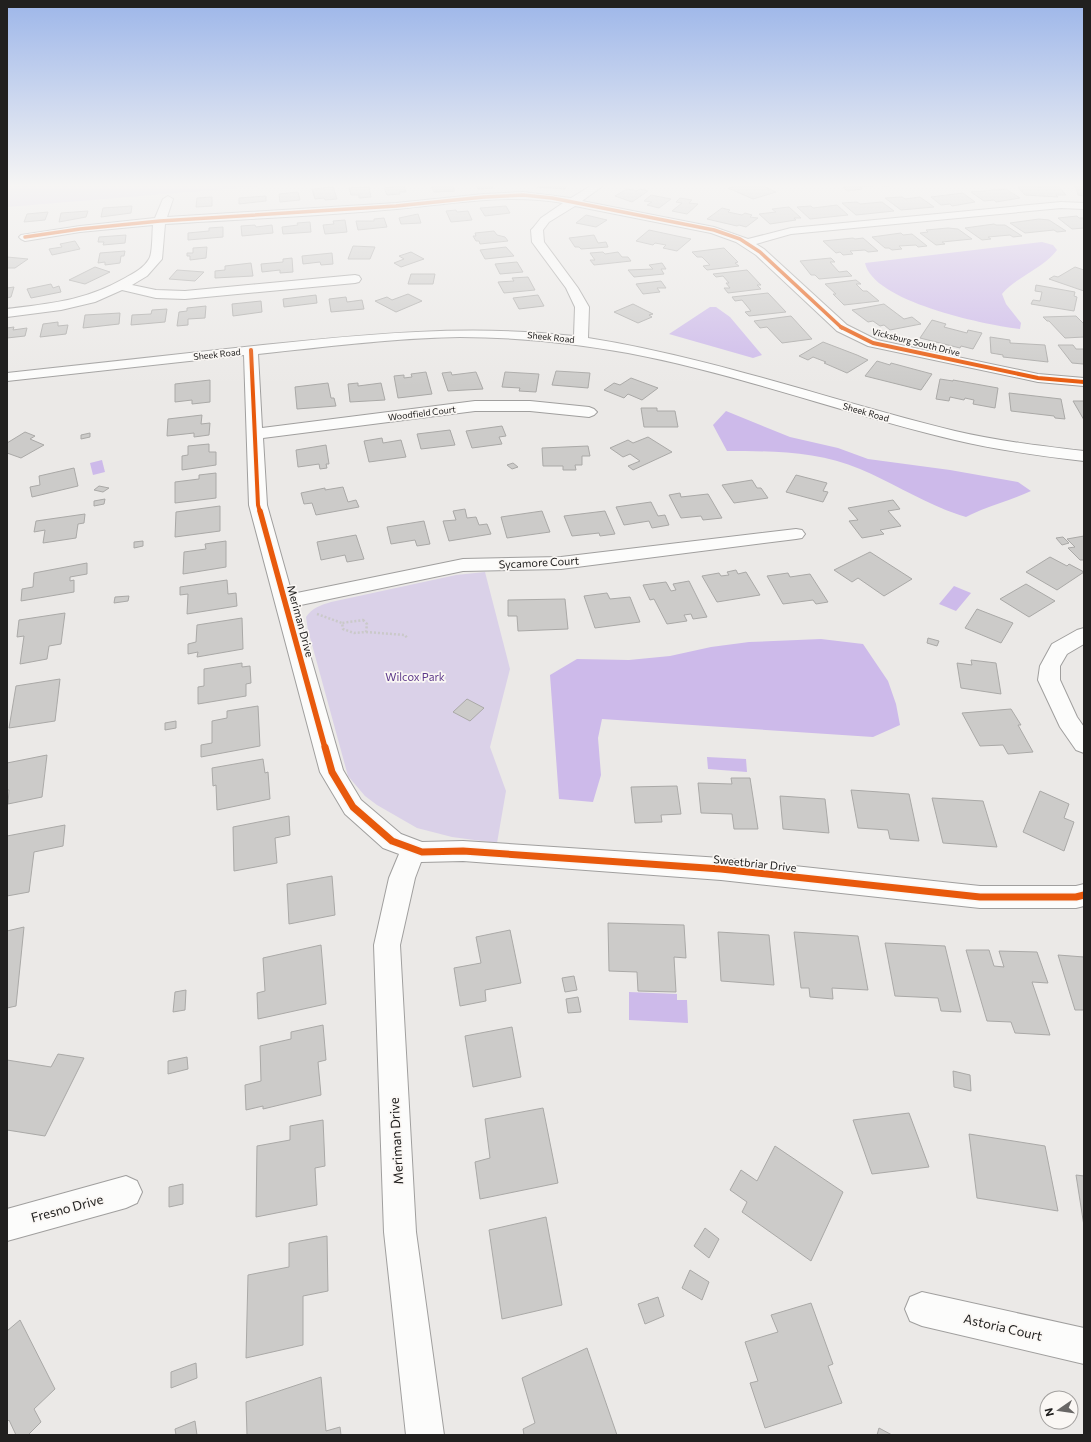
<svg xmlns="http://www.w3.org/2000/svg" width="1091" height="1442" font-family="Commissioner,sans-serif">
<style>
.green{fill:#dad1e8}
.water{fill:#cdbaea}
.building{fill:#cccbc9;stroke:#aaa9a7}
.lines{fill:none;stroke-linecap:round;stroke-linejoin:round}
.minor-casing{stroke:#a09f9e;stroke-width:2}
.path{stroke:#cac9c9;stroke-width:2.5;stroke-dasharray:2 2;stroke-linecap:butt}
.minor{fill:#fcfcfb;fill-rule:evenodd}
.cycleway-far3-casing{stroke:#faf7f4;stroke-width:5}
.cycleway-far2-casing{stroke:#faf7f4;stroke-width:6}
.cycleway-far1-casing{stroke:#faf7f4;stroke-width:8}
.cycleway-casing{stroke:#faf7f4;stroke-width:10}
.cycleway-far3{stroke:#e8590c;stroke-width:3.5}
.cycleway-far2{stroke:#e8590c;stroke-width:4}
.cycleway-far1{stroke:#e8590c;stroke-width:5.5}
.cycleway{stroke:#e8590c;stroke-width:7}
.labels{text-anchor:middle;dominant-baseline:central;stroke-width:3.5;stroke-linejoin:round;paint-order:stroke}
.far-street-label{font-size:9px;fill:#21201f;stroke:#faf7f4}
.street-label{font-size:11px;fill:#21201f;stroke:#faf7f4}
.park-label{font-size:11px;fill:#5c388a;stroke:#faf7f4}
.near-street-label{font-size:13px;fill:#21201f;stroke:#faf7f4}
</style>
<rect width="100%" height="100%" fill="#ebe9e7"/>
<path class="green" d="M7 185H274L7 207Z
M485 572 510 669 490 747 506 791 497 843 452 837 417 828 377 805 365 796 348 776 308 630 306 617C312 608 321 605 331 602L456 575Z"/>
<path class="water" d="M1042 242 1053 245 1057 250C1043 269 1017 276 1002 294L1006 304 1021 323 1020 329C986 325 873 302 865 263Z
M710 307H716L730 317 762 355 753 358 669 334Z
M726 411 790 437 838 448 868 459 950 470 1018 482 1031 491C1009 501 987 506 966 517 928 506 896 484 860 469 818 451 771 451 727 451L713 425Z
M102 460 105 472 93 475 90 463Z
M954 586 971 593 956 611 939 604Z
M821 639 863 644 888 681 896 704 900 725 873 737 602 719 598 738 601 775 593 802 559 799 550 675 577 659 629 660 670 656 711 647 749 642Z
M707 757 746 759 747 772 708 769Z
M629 992 677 994V1000H687L688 1023 629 1020Z"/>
<path class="building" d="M431 185H452L455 191 434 192Z
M476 185H491L493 188 478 189Z
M538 185H567L565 189 537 187Z
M741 185H761L776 192 753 199 728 188Z
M847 185H887L889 186 882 187 880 185 860 187 862 189 847 191 843 187 850 186Z
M1039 185 1058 186 1066 195H1056L1058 197 1025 195 1017 186 1041 187Z
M1075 185 1084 186V196L1078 195Z
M404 186 406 192H399L400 194 387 195 384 188Z
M333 187 337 199 325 200 324 198 315 199 312 189Z
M369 187 371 197 359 198V195H351L349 188Z
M627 189 637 191 639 189 648 191 632 202 615 196Z
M1006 189 1020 198 996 202 994 200 984 201 971 192Z
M298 192 300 200 280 202 279 194Z
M963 193 975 202 952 206 950 204 941 205 931 197Z
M651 195 671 199 659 208 647 205 652 202 644 201Z
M266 196V201L239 204V198Z
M212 197V206L196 207 197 198Z
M902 197 905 199 920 197 934 207 901 210 885 198Z
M680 198 692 200 689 203 698 204 687 214 672 211 682 203 676 202Z
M857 202 860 204 882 202 894 211 856 215 842 203Z
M837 205 848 215 810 219 797 207 811 206 813 208Z
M132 206 131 213 101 217 103 208Z
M506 206 510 213 485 216 480 208Z
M789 207 801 218H794L796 220 770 224 759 214 776 212 772 209Z
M722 208 730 210 728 212 742 215 745 213 752 215 750 217 758 218 746 227 739 225 737 226 707 219Z
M456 210 457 212 468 211 472 220 451 222 446 211Z
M88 211 86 217 59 222 61 213Z
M48 212 45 220 24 222 27 214Z
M418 214 421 223 401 224 399 218Z
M586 215 607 220 596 227 576 223Z
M1077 216 1079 218H1084V228L1072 229 1058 218Z
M384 218 387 227 358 230 356 221H374V219Z
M1039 219 1049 220 1066 231 1057 232 1054 230 1025 233 1010 223Z
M345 220 347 232 325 234 323 225 334 224 333 221Z
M310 222 311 232 283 234 282 227 298 225 297 223Z
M994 224 996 225H1005L1022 236 1013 237 1010 235 988 237 991 239 982 240 965 228Z
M255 225 256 227 272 225 273 233 242 236 241 226Z
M223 227V237L188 240V233L209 231V228Z
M948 228 958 229 972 239 942 242 945 244 936 245 920 233 928 232 926 230Z
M649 230 691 239 677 251 663 248 666 245 655 243 653 245 636 241Z
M494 231 497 235 505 237 508 241 480 244 479 241H476L473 236H476L475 233Z
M901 233 903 235 912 234 927 246 918 247 916 245 899 246 902 249 892 250 889 248H885L872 237Z
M126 235 125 243 103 245 104 242H98L99 237Z
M594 235 598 243 606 242 608 247 581 249 579 247H575L569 238Z
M853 238 855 239 863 238 878 251 868 252 865 250 850 251 853 254 843 255 840 252 836 253 823 241Z
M75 241 80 249 52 255 49 249 62 247 60 244Z
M353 246 375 247 370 259H348Z
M207 247 206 258 190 260V256H187V253H193V248Z
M506 247 514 256 485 259 480 250Z
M724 248 738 262 735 263 739 266 707 270 703 266 710 265 702 257H697L692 252Z
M125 251 124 256H121L120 263 105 265V262L98 263 100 253Z
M411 252 424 259 401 267 394 263 404 259 399 256Z
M603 252 605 254 618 252 622 257H628L631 261 594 265 590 260H595L590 253Z
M332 253 333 264 321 265 320 262 303 264 302 256Z
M7 257 28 259 15 268H7Z
M292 258 293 272 280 273V270L262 272 261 264 283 262V259Z
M831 258 835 262H830L839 272 847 271 852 276 819 279 815 275H811L800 261Z
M517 262 523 272 500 274 495 264Z
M251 263 253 276 215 278V271L225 270V266Z
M662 263 666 269H661L664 274 634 277 628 270 653 269 649 265Z
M95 267 110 272 85 284 69 280Z
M1075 267 1084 270V291L1049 279 1054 276 1058 277Z
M177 270 204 272 195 281 169 279Z
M747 270 761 285H757L761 289 728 293 724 288H730L726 283H729L723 276 716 277 713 274Z
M411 274H435L433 284H408Z
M528 277 535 290 504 293 498 282 514 281 512 278Z
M856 280 861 284H856L863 291H867L879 301 844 305 833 294H836L825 284Z
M661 281 666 288H657L660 292 643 294 636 284Z
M51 284 53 288 59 286 61 292 31 298 27 289Z
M1036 285 1075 292 1074 296 1077 297 1074 311 1031 304 1033 300 1040 301 1042 292 1035 291Z
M14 287 11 297 7 298V288Z
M768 293 786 312 749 316 745 312 751 311 742 300 735 301 732 297Z
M408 294 422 301 396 312 375 301 387 297 392 300Z
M316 295 317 303 284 307 283 299Z
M538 295 544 306 519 309 513 298Z
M346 297 347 302 362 300 364 309 331 312 329 299Z
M261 301 262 312 233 316 232 304Z
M633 304 653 314 649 315 652 317 638 323 614 312Z
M884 304 904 319 912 317 921 324 890 330 884 325 880 326 873 321 868 322 852 310Z
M206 306 205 318 188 319V325L177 326 179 312 187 311V308Z
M167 309 165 322 131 325 132 315 151 314 152 310Z
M120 313 119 324 83 328 85 315Z
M791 316 812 339 782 343 767 327 760 328 754 321Z
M1076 316 1084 324V337L1065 338 1049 321H1047L1043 317Z
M932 320 946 324 944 327 967 333 968 330 982 333 973 349 961 346 960 348 920 338Z
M58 322V326L68 325 66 334 40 337 43 324Z
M14 327 13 330 27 328 25 336 7 338V328Z
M990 337 1010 340V343L1045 345 1048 362 1003 357V355L991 353Z
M823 342 857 355 868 360 847 373 824 363 826 362 813 357 808 360 799 356Z
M1058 345H1073L1076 349H1084V365L1083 364 1072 363Z
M877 361 890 365 891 363 932 374 921 390 865 376Z
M556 371 590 373 588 388 552 385Z
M426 372 432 394 398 398 394 376 404 375V378L412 377 411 374Z
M451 372 452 375 476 372 483 389 448 391 442 373Z
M505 372 539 374 536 392 519 391 520 388 502 387Z
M631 378 658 388 642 400 628 394 624 398 604 390 614 383 620 385Z
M940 379 953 381V380L998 388 995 408 973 404 974 400 965 398 964 400 950 397 949 401 936 399Z
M210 380V402L192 404V400L175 402V384Z
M328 383 331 398H334L336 406 297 409 295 387Z
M358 383V386L381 383 385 400 350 402 348 384Z
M1009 393 1061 399 1065 419 1055 418 1054 416 1011 411Z
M1073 401H1084V420Z
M641 408H657V411H675L678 427H644Z
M202 415 201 424 210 423 209 435 194 437V433L167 436 168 419Z
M502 426 506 436 499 437 502 444 472 448 466 431Z
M450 430 455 445 421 449 417 434Z
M25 432 35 436 30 439 44 445 21 458 7 453V443Z
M90 433V437L81 439V435Z
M648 437 672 452 633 470 628 466 640 461 630 454 623 457 610 448 628 440 633 443Z
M382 438 383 443 401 440 406 457 369 462 364 441Z
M209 444V452H216V465L182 470V456L188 455V446Z
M326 445 329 464H326L327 468 320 469 319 464 298 467 296 450Z
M588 446 590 456H582V465H575L576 470H563V466H543L542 448Z
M513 463 518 467 512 469 507 465Z
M74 468 78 486 32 497 30 487 40 485 39 476Z
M216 473V498L175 503V482L199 479V475Z
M796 475 827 483 823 491 828 492 823 502 786 492Z
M752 480 757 488H761L768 498 734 503 722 485Z
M99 486 109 488 103 492 94 490Z
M343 487 348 502 356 500 359 507 316 515 312 503 304 504 301 493 325 488V490Z
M680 493 681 497 708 494 722 518 703 520 701 516 681 518 669 495Z
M105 499 104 504 94 506V501Z
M893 500 900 509 888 511 901 526 880 530 884 534 862 538 849 521 858 520 848 508Z
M651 502 658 516 665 515 669 525 652 528 649 521 624 525 616 507Z
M220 506V531L175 537 176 512Z
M465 509 467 518 476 517 479 525 487 524 491 534 449 541 443 521 456 520 453 511Z
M542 511 550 532 507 538 501 517Z
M605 511 615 534 600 536 599 533 572 536 564 516Z
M85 514 84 523 78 524 76 538 43 543 45 530 34 532 36 521Z
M424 521 430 544 417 546 415 540 391 544 387 527Z
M356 535 364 559 347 562 345 555 321 560 317 542Z
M1084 536V560H1080L1068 548 1075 547 1067 539Z
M1063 537 1069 543 1062 545 1056 538Z
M143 541V546L134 548V542Z
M226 541V567L183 574 184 552 206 549 205 544Z
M870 552 912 579 884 596 858 578 852 582 834 570Z
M1050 557 1067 566 1069 564 1084 572 1057 590 1026 572Z
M87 563V574L70 577V581L74 580V592L21 601 22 589 33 587 34 573Z
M736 570 738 574 746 572 760 595 717 602 702 576 719 573 721 576 729 575 727 572Z
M788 573 790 577 810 574 828 602 816 604 813 600 783 604 767 576Z
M227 580 228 594 236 593 237 606 187 614 188 594 180 595V587Z
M689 581 707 617 693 619 691 614 684 615 687 621 667 624 654 599 650 600 643 585 666 582 671 591 676 590 673 584Z
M1026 584 1055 601 1029 617 1000 599Z
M607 593 610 599 630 597 640 622 595 628 584 596Z
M129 596 128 601 114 603 115 597Z
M565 599 568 629 518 631 517 616H508V600Z
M977 609 1013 623 1001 643 965 628Z
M65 613 61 644 49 646 47 659 20 664 24 636 17 637 19 620Z
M242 618 243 649 197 657 198 652 188 654V644L196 642 197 625Z
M928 638 939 641 937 646 927 643Z
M971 660 996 663 1001 694 961 688 957 663 972 665Z
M242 663V667L250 666 251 683 246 684V696L198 704V687L204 686V669Z
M60 679 55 721 9 728 16 686Z
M467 699 484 708 470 721 453 712Z
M258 706 260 746 201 757V745L212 743V721L227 718V711Z
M1011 709 1021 725H1018L1033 752 1008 754 1003 745 980 746 962 713Z
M176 721V728L165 730V723Z
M47 755 42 797 8 804 9 790H7V763Z
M263 759 265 773 268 772 270 799 217 810 216 785 213 786 212 768Z
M731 778H750L758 829H734L732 814 701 813 698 783 732 784Z
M677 786 681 814 661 815 662 822 635 823 631 787Z
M851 790 909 794 919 841 890 839 888 830 858 828Z
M1040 791 1069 804 1064 818 1074 822 1064 851 1023 832Z
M780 796 825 799 829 833 783 829Z
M932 798 983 801 997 847 943 843Z
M289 816 290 835 275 838 277 863 234 871 233 827Z
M65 825 63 846 34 852 29 892 7 896V836Z
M332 876 335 915 289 924 287 884Z
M608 923 684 925 686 958 674 957 676 992 638 991 637 972 609 971Z
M24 927 16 1006 7 1008V931Z
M510 930 521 983 485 990 486 1001 460 1006 454 968 481 963 476 937Z
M718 932 769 935 774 985 721 981Z
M794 932 858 936 868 990 832 988 833 999 810 997 809 988H801Z
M885 943 945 946 961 1012 941 1011 938 998 895 996Z
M321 945 326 1004 258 1019 257 993 265 991 263 958Z
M966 950H989L994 966 1004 967 999 951 1037 952 1048 983 1032 982 1050 1035 1015 1033 1011 1022 987 1021Z
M1058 955 1084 957V1010H1075Z
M574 976 577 990 565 992 562 978Z
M186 990 185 1010 173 1012 175 992Z
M578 997 581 1012 568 1013 566 999Z
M323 1025 326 1060 318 1062 321 1095 263 1109V1106L246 1110 245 1085 261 1081 260 1046 291 1039V1032Z
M512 1027 521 1077 473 1087 465 1036Z
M58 1054 84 1058 45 1136 7 1130V1060L51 1067Z
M187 1057 188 1069 168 1074V1061Z
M953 1071 970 1075 971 1091 954 1087Z
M543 1108 558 1183 480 1199 475 1162 490 1158 485 1119Z
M909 1113 929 1167 872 1174 853 1120Z
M323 1120 325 1166 315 1168 317 1205 256 1217 257 1146 290 1140V1126Z
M969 1134 1045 1146 1058 1211 977 1198Z
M775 1146 843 1192 811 1261 742 1212 747 1202 730 1190 741 1170 757 1181Z
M1076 1175 1084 1176V1226Z
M183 1184V1204L169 1207V1187Z
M546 1217 562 1305 502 1319 489 1230Z
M705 1228 719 1239 709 1258 694 1246Z
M327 1236 328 1291 303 1296V1345L246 1358 248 1275 289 1267V1243Z
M690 1270 709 1282 702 1300 682 1288Z
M658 1297 664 1316 645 1324 638 1304Z
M811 1303 833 1364 828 1366 842 1403 765 1428 750 1383 758 1381 745 1342 778 1332 771 1315Z
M20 1320 55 1389 34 1409 41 1422 28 1435H16L9 1420 7 1422V1331Z
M587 1348 617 1435H524L523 1429 535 1423 522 1378Z
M196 1363 197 1378 171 1388V1372Z
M321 1377 326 1431 340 1427 341 1435H247L246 1402Z
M195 1421 197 1435H176L175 1429Z
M879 1428 892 1435H877Z"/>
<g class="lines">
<g class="minor-casing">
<path id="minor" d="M592 185H604L582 201 714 227 748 239 791 228 1061 202 1084 203V209L1061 208 791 234 756 244 764 249 847 325 877 340 1038 374 1084 378V386L1038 382 868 346 837 331 756 255 736 242 711 233 575 206 549 222 543 230 544 242 578 288 589 307 588 338C714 358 832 401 955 431 998 441 1041 446 1084 451V461C1041 456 997 450 955 440 845 414 739 374 628 353 573 343 517 337 460 337 393 338 325 347 258 354L262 428 475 401H530L589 407 594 409 597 412 594 415 589 417 530 411H475L263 438 267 505 292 594 463 559 561 557 796 529 802 530 805 534 802 538 796 539 561 569 463 571 296 606 343 770 361 800 401 834 422 842 463 841 721 858 980 886H1076L1084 884V906L1076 908H980L721 880 463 861 421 862 415 878 400 945 416 1232 444 1435H406L384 1232 374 945 389 878 399 854 383 848 345 814 320 772 249 505 244 355 7 381V373C92 364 178 354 263 345 369 334 468 324 574 336L575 307 566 288 532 242 531 230 533 228 541 218 563 203C508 193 452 204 397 209 320 216 242 219 165 224L162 259 147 276 132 285 156 290 185 291 355 275 359 276 361 279 359 282 355 283 185 299 156 298 122 290 95 302 61 310 7 317V309C53 303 84 301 125 278 134 273 144 268 149 259 153 253 152 233 153 225L80 232 25 241 21 239 19 237 21 235 80 226 155 218 163 199 168 196 173 199 167 217 396 203 484 194 523 192 571 198Z
M1084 628V644L1067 654 1060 666V680L1077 717 1084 727V753L1076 750 1060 727 1038 680 1040 666 1052 644 1077 630Z
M126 1176 137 1181 142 1192 137 1203 126 1208 7 1241V1209Z
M922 1292 1084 1328V1364L922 1326 910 1321 905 1309 910 1297Z"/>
</g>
<path class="path" d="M317 614 342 623
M363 620 367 624 366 632 354 633 343 629 342 623Z
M366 632 405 635 407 638"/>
<use href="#minor" class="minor"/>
<g class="cycleway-far3-casing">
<path id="cycleway-far3" d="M25 237 80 229 160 221 396 206 484 197 523 195 552 198 714 230 740 239 760 252 842 328"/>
</g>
<g class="cycleway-far2-casing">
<path id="cycleway-far2" d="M841 327 873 343 1038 378 1084 382
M251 350 258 505 260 512"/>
</g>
<g class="cycleway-far1-casing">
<path id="cycleway-far1" d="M260 511 325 748"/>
</g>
<g class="cycleway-casing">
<path id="cycleway" d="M325 747 332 772 353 807 392 841 422 852 463 851 721 869 980 897H1076L1084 895"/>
</g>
<use href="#cycleway-far3" class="cycleway-far3"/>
<use href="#cycleway-far2" class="cycleway-far2"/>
<use href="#cycleway-far1" class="cycleway-far1"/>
<use href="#cycleway" class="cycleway"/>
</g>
<linearGradient id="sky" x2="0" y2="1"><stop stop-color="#9db6e9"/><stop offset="0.48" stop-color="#f6f5f4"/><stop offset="1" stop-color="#f6f5f4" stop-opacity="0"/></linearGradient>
<rect width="1091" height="386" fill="url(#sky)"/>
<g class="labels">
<g class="far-street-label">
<text transform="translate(551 337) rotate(6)">Sheek Road</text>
<text transform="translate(916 342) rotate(14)">Vicksburg South Drive</text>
<text transform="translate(217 354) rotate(-6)">Sheek Road</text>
<text transform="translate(866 412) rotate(16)">Sheek Road</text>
<text transform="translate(422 413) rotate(-7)">Woodfield Court</text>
</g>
<g class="street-label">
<text transform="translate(539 562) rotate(-3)">Sycamore Court</text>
<text transform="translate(301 621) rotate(75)">Meriman Drive</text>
<text transform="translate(755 863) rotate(6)">Sweetbriar Drive</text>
</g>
<g class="park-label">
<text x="415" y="676">Wilcox Park</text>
</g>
<g class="near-street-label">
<text transform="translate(396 1141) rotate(-93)">Meriman Drive</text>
<text transform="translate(67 1208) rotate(-15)">Fresno Drive</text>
<text transform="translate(1003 1327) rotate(13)">Astoria Court</text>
</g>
</g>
<rect width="1091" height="1442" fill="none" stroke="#21201f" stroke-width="16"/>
<g transform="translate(1059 1410) rotate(257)"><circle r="19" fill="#faf7f4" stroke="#a3a19f"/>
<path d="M0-3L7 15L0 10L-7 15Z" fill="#686665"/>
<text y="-6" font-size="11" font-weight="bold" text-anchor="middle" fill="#21201f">N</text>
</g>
</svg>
